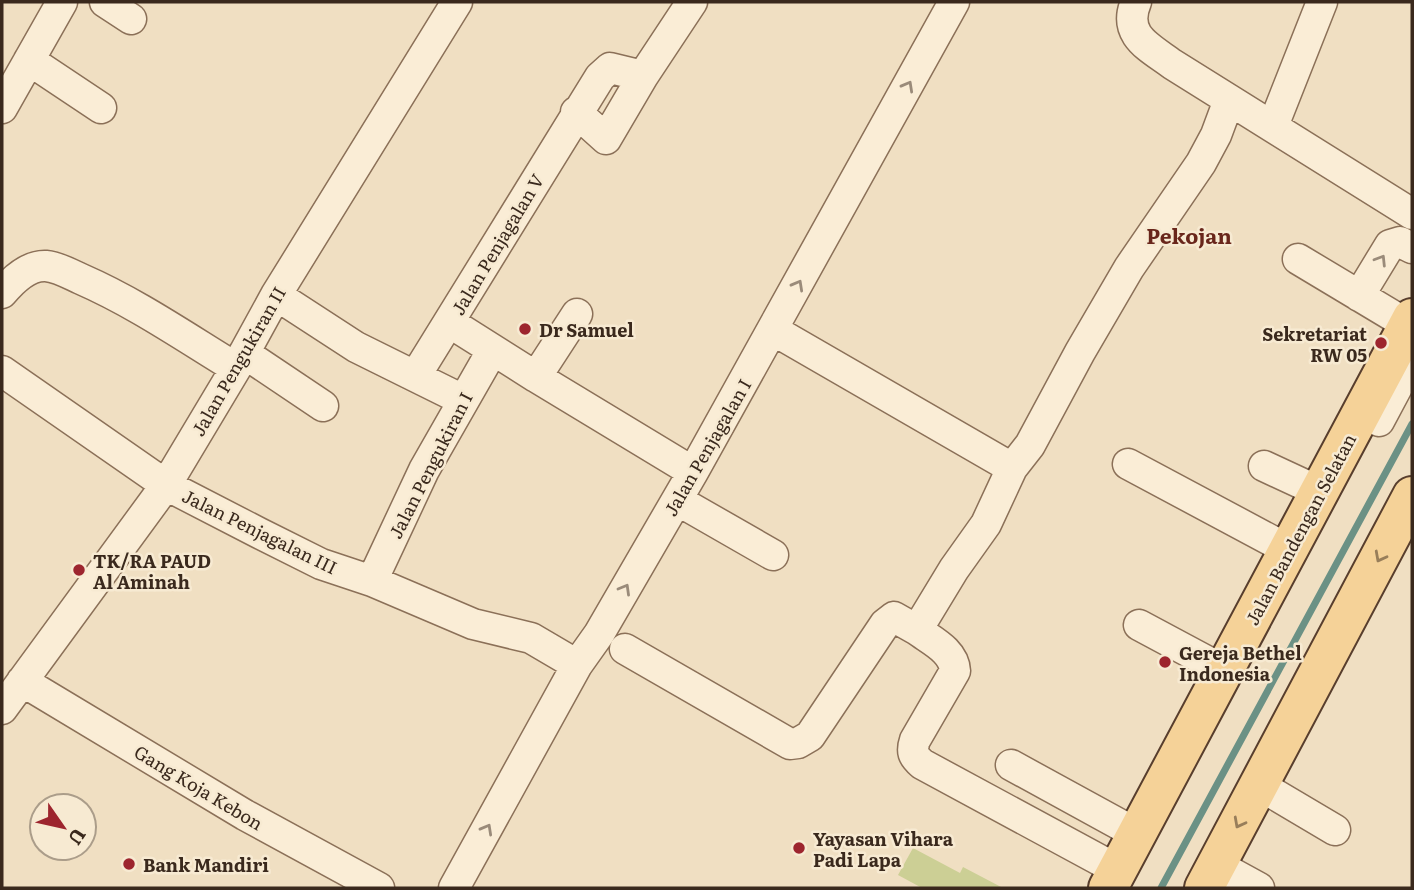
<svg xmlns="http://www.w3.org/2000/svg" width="1414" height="890" font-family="Literata,serif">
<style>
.green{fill:#cccf95}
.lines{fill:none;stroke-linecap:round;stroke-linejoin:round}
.stream{stroke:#6b9185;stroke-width:7}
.minor-casing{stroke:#8b7058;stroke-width:33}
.major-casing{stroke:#583e2d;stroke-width:42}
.minor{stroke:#faedd6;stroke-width:30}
.major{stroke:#f5d298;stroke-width:38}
.oneway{stroke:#9a8b7a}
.oneway2{stroke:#987e5a}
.poi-dot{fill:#9d252e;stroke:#f7ead2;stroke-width:2.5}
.labels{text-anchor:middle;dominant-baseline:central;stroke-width:5;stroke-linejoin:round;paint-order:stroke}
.street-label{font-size:18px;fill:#3a291d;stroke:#f7ead2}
.poi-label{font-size:18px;font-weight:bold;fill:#3a291d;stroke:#f7ead2;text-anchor:start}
.quarter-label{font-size:21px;font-weight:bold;fill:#69261b;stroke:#f7ead2}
</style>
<rect width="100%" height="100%" fill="#f0dfc2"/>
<path class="green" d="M913 848 960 873 963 867 1003 888H922L898 875Z"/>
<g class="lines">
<path class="stream" d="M1161 888 1412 424"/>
<g class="minor-casing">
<path id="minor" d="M105 2 131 19
M1136 2C1122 35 1149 47 1172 64L1412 214
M29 60 101 108
M2 108 62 2
M576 112 606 139 643 76 692 2
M1273 126 1322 2
M1298 259 1408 325
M2 293C12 281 28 265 46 266 58 267 70 274 81 279 136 303 185 337 236 368
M276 295 356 347 463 400
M1359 296 1390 245 1400 242 1412 248
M449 322 536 377 577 314
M773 330 1012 468 1030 445 1080 352 1129 268 1201 163 1216 135 1229 100
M244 353 323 406
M2 371 166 485 259 533 321 564 372 581 473 624 531 638 577 665
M416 375 600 77 610 68 643 76
M536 377 693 472
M1379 421 1412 359
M1128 464 1289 550
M1264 466 1320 492
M1012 468 986 524 954 569 917 630C932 641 954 651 955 671L915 740C911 752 913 756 922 764L1118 870
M677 500 773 555
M372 581 424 470 492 351
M1139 625 1225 671
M625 649 790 744 798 743 810 736 885 624 894 617 917 630
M22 681 245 815 379 888
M2 709 166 485 236 368 276 295 457 2
M1011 765 1137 834
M1259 785 1335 830
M1217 865 1259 888
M454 888 577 665 599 634 693 472 954 2"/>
</g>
<g class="major-casing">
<path id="major" d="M1108 888 1412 318
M1204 888 1412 496"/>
</g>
<use href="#minor" class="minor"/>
<use href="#major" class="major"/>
</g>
<defs><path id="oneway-chevron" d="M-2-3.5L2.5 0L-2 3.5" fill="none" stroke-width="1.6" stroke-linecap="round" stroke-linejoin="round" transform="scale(1.75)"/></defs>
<g class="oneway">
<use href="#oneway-chevron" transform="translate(908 86) rotate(-61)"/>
<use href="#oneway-chevron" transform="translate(1381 260) rotate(-58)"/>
<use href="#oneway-chevron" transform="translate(798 285) rotate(-61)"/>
<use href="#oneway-chevron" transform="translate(625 589) rotate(-60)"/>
<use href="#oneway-chevron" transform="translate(487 829) rotate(-61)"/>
</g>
<g class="oneway2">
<use href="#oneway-chevron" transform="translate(1380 557) rotate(118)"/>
<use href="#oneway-chevron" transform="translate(1239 823) rotate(118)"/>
</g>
<g class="poi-dot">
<circle cx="525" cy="329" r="7"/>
<circle cx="1381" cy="343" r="7"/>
<circle cx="79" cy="570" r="7"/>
<circle cx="1165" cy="662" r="7"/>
<circle cx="799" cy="848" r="7"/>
<circle cx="129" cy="864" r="7"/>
</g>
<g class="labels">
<g class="street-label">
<text transform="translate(497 244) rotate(-59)">Jalan Penjagalan V</text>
<text transform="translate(238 361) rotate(-60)">Jalan Pengukiran II</text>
<text transform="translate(707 447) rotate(-60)">Jalan Penjagalan I</text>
<text transform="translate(430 465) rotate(-63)">Jalan Pengukiran I</text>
<text transform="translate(1300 529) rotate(-62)">Jalan Bandengan Selatan</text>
<text transform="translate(260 531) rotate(26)">Jalan Penjagalan III</text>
<text transform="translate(199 787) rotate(31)">Gang Koja Kebon</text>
</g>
<g class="poi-label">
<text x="539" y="329">Dr Samuel</text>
<text x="1367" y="333" text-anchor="end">Sekretariat<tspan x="1367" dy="21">RW 05</tspan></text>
<text x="93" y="560">TK/RA PAUD<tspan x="93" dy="21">Al Aminah</tspan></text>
<text x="1179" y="652">Gereja Bethel<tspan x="1179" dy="21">Indonesia</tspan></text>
<text x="813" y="838">Yayasan Vihara<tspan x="813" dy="21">Padi Lapa</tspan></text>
<text x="143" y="864">Bank Mandiri</text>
</g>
<g class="quarter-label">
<text x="1189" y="234">Pekojan</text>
</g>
</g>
<rect width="1414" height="890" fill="none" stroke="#3a291d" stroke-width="7"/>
<g transform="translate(63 827) rotate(124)"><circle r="33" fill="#f7ead2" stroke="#ab9d8a" stroke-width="2"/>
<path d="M0-5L12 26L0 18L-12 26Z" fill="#9d252e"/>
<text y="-10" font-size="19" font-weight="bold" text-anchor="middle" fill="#3a291d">U</text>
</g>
</svg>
